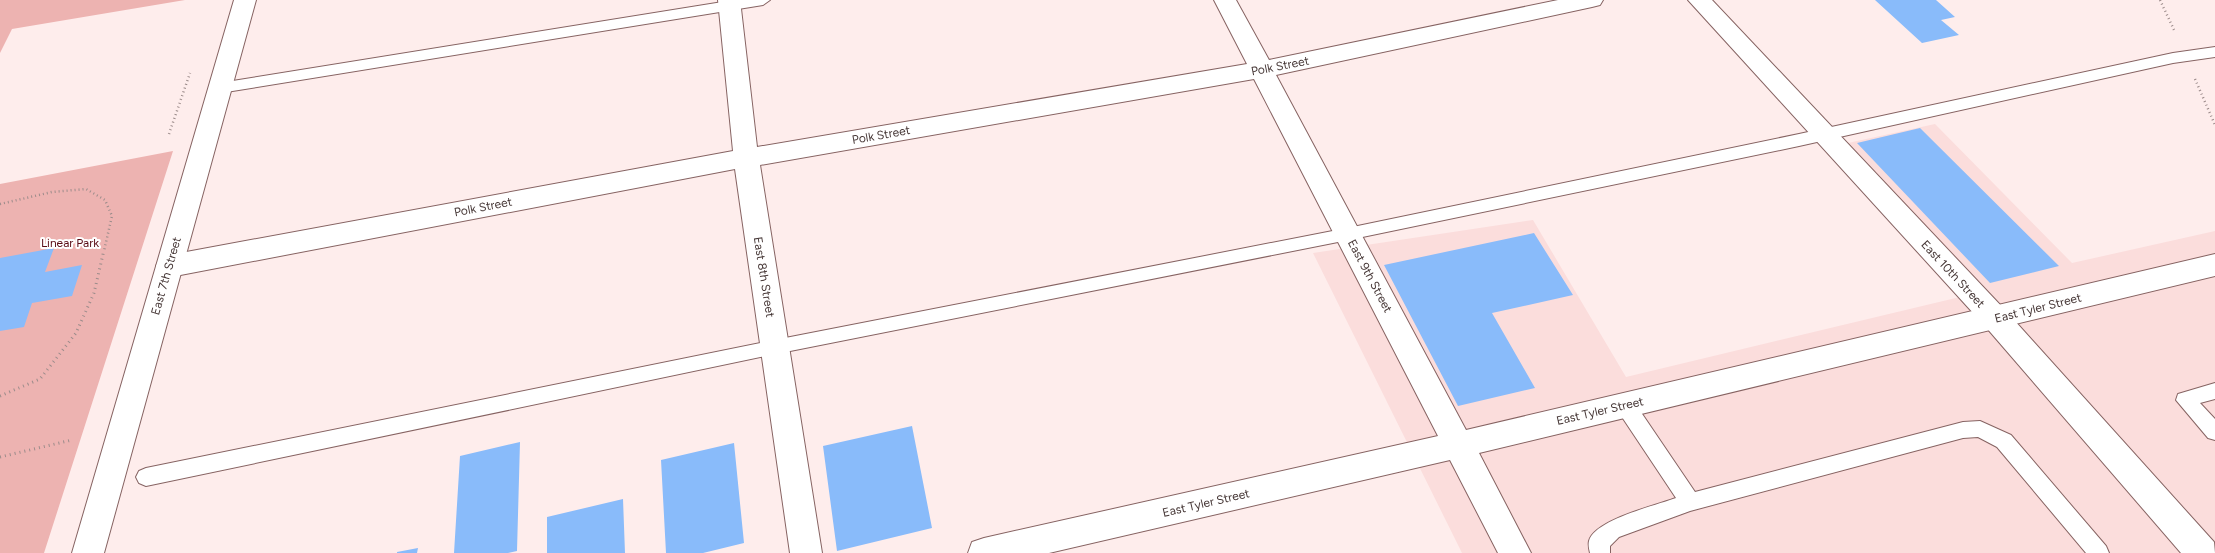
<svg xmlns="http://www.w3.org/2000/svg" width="2215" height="553" font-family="Figtree,sans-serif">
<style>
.built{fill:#fbdddc}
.green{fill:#edb3b1}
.building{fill:#89bbfa}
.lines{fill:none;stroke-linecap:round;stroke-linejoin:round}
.lane-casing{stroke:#866362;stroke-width:2}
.street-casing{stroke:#866362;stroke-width:2}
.secondary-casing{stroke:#866362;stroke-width:2}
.path-far1{stroke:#9c8c8b;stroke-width:2.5;stroke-dasharray:1 3;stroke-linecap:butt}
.path{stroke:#9c8c8b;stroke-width:3;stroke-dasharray:1 4;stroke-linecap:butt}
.lane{fill:#fff;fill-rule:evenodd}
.street{fill:#fff;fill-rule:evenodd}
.secondary{fill:#fff;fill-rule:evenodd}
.labels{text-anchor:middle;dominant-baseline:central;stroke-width:4;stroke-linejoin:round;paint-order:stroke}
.street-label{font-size:12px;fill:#463736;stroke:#fff}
.park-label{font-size:12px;fill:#590c15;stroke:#fff}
</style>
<rect width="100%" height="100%" fill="#feedec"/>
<path class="built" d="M1935 124 2072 263 2215 231V553H1462L1313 253 1533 220 1626 377 1985 291 1848 143Z"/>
<path class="green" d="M0 0H185L12 29 0 53Z
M173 151 44 553H0V184Z"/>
<path class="building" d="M1875 0H1936L1955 17 1941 20 1959 35 1922 43Z
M1920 128 2059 266 1990 283 1857 143Z
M1534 233 1573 295 1492 313 1535 388 1458 406 1384 265Z
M54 248 45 272 82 265 72 296 32 303 24 327 0 331V258Z
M912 426 932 528 837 551 823 446Z
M520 442 517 551 508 553H454L460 456Z
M734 443 744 543 703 553H666L661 460Z
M623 499 625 553H547V517Z
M418 548 417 553H397V552Z"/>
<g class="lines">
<g class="lane-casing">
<path id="lane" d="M735 0H770L763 5 220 93 215 92 212 88 215 84 220 83Z
M2215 47V57L2173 63 1799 146 1348 240 775 354 146 486 139 483 136 477 139 471 146 468 775 340 1348 228 1799 134 2173 53Z
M2215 383V399L2200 403 2215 419V440L2208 438 2176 400 2178 394Z
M1625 397 1632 399 1695 492 1963 422 1980 421 2011 435 2106 546 2109 553H2086L1997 447 1978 437 1963 438 1690 511 1619 537 1610 546V553H1590C1589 549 1588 545 1589 541 1594 520 1657 505 1676 498L1618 411 1616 405 1618 399Z"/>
</g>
<g class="street-casing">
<path id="street" d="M718 0H740L757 147 1247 64 1214 0H1236L1269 60 1558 0H1603L1600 5 1592 7 1276 75 1466 430 2215 254V276L1479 453 1531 553H1498L1450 460 1049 553H968L972 542 984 538 1438 436 1254 79 760 165 822 553H790L735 169 170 277 160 273 156 266 160 259 170 255 733 151Z"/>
</g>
<g class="secondary-casing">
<path id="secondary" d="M234 0H256L104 553H72Z
M1688 0H1712L2005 310 2214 542 2215 553H2181L1985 326Z"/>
</g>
<path class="path-far1" d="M2160 0 2175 32
M2195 79 2215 125
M169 134 190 73
M0 204 52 192 86 189 105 200 112 216 104 251"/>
<path class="path" d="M0 396 40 379 76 333 94 293 104 250
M0 457 72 440"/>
<use href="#lane" class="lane"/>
<use href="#street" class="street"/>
<use href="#secondary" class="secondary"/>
</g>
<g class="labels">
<g class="street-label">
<text transform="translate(1280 66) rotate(-11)">Polk Street</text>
<text transform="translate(881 135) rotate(-10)">Polk Street</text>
<text transform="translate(483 207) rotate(-11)">Polk Street</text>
<text transform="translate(1953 274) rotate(47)">East 10th Street</text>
<text transform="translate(166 276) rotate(-74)">East 7th Street</text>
<text transform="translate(1370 276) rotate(62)">East 9th Street</text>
<text transform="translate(764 277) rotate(81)">East 8th Street</text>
<text transform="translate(2038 308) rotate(-14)">East Tyler Street</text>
<text transform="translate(1600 411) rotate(-13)">East Tyler Street</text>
<text transform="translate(1206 503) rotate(-13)">East Tyler Street</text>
</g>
<g class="park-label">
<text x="70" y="243">Linear Park</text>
</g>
</g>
</svg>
